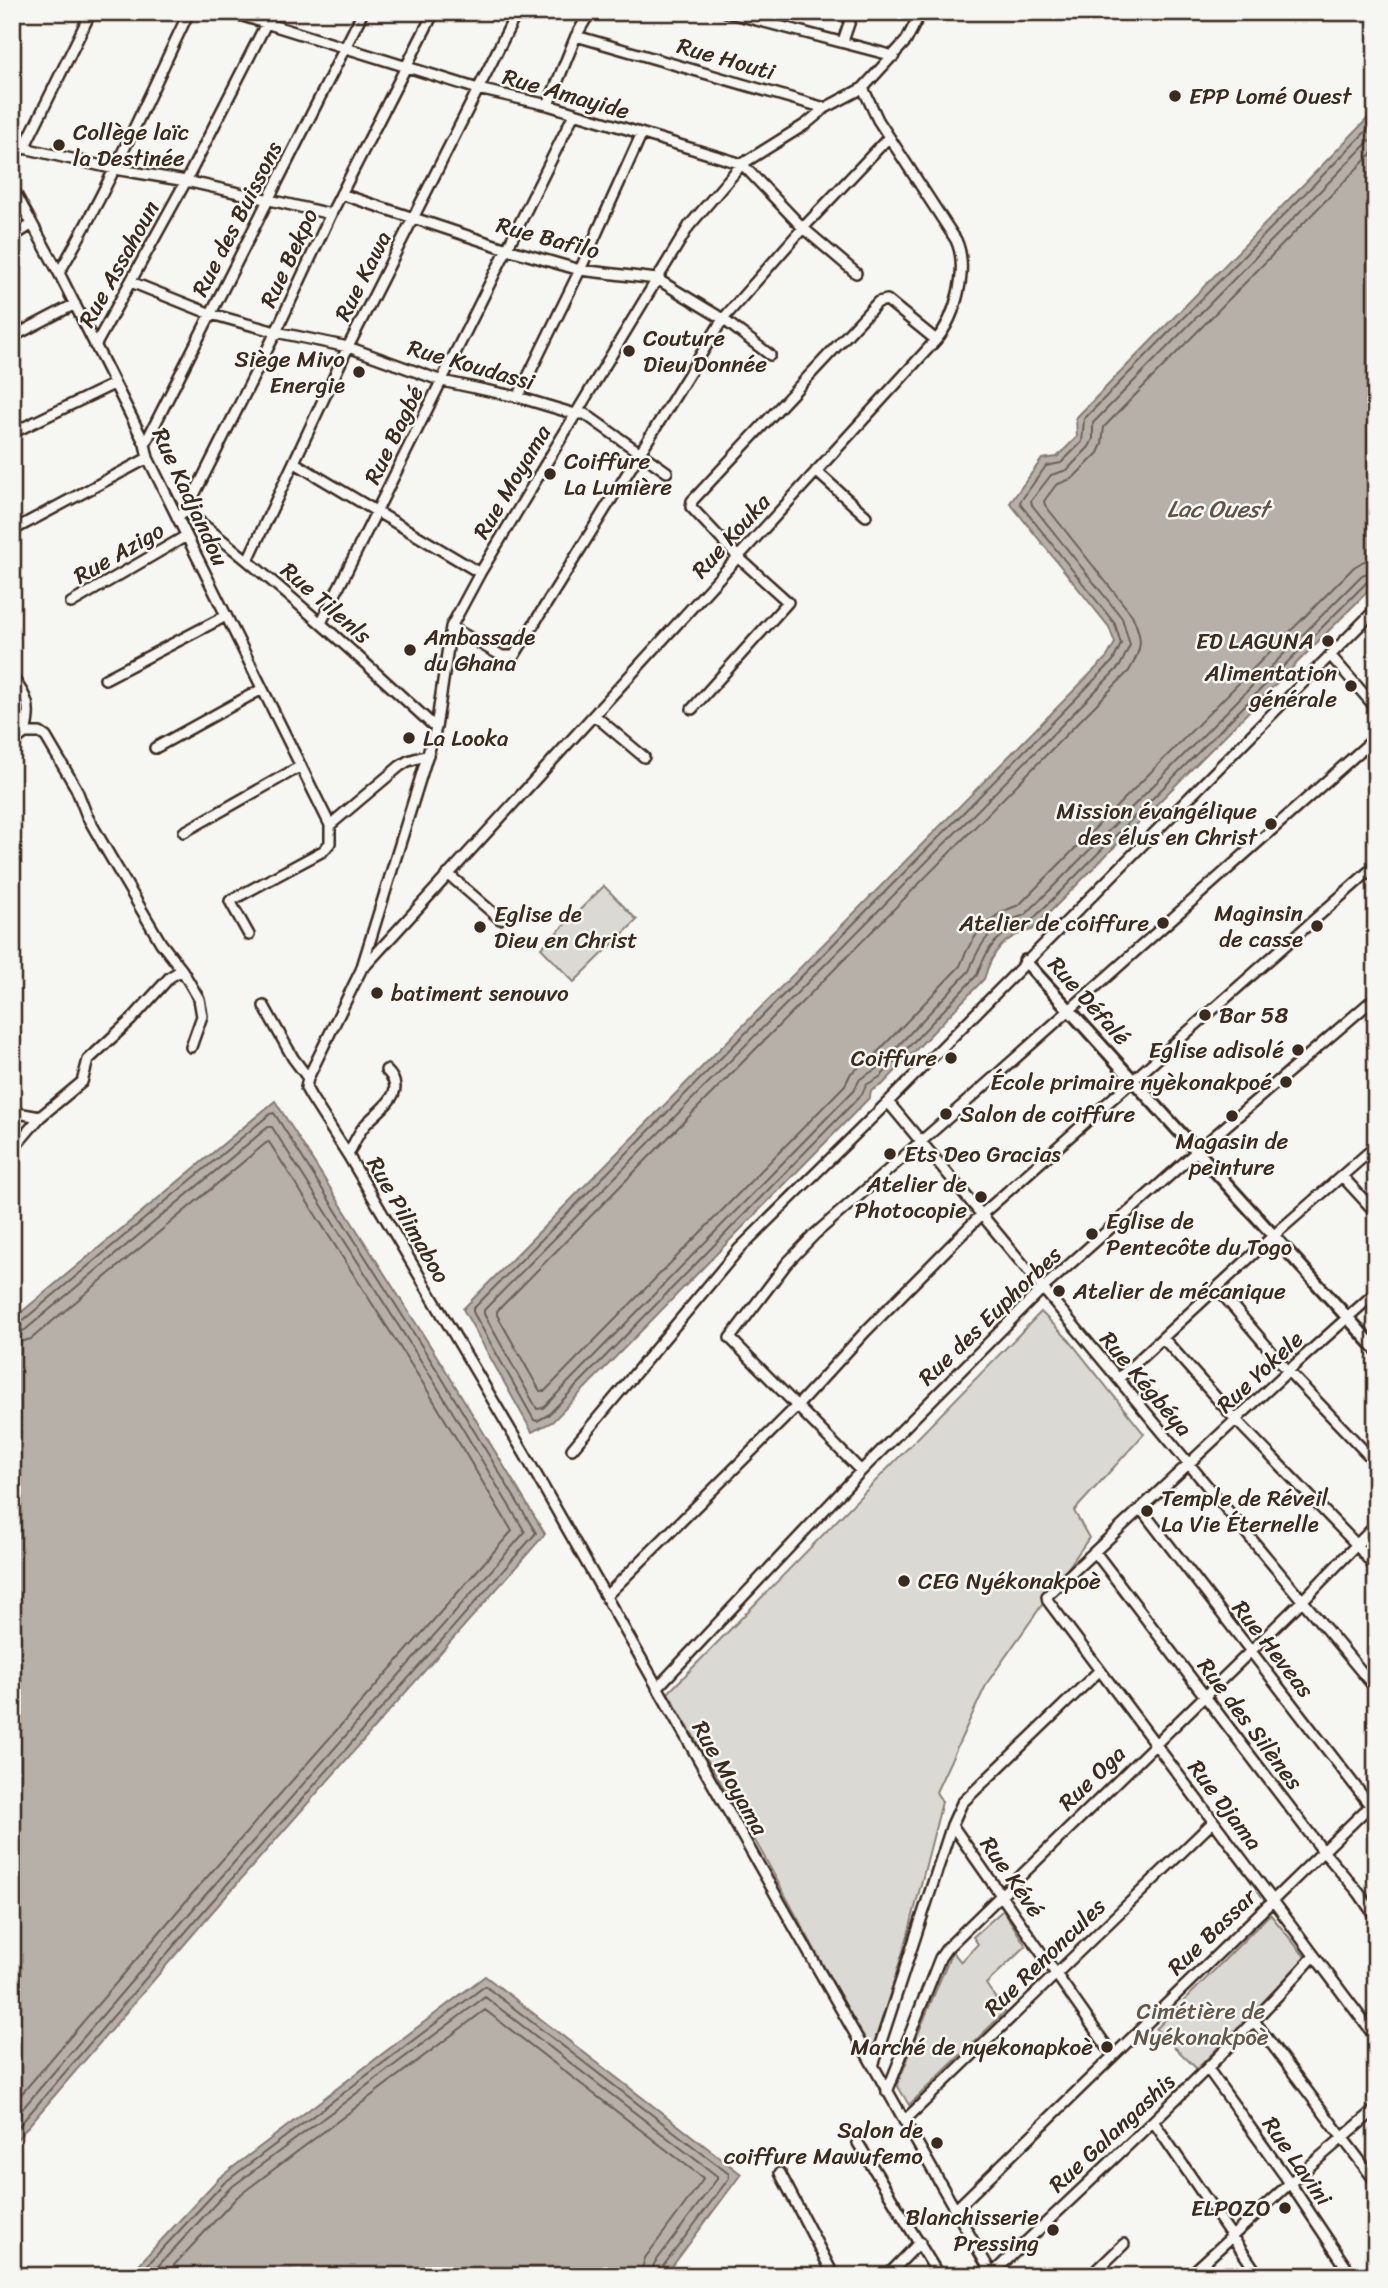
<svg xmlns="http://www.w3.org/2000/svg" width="1388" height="2288" font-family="Sriracha,sans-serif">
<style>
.green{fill:#dad9d3;stroke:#8a8278;stroke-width:2}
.water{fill:#b6b0a9;stroke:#857a71;stroke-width:2}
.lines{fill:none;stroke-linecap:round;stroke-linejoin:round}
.shore{stroke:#6c6056;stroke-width:2}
.minor-casing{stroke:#3b2a1e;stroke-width:14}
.tertiary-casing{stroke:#3b2a1e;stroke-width:16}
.minor{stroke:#f6f6f2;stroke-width:9}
.tertiary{stroke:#f6f6f2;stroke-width:10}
.poi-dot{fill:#3b2a1e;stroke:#f6f6f2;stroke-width:2.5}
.labels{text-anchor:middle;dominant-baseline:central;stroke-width:5;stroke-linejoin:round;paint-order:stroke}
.street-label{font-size:23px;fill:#3b2a1e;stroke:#f6f6f2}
.poi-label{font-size:23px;fill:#3b2a1e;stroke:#f6f6f2;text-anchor:start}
.park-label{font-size:23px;fill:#63564b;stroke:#f6f6f2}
.water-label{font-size:24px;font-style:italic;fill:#605248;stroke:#f6f6f2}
</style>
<rect width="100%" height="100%" fill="#f6f6f2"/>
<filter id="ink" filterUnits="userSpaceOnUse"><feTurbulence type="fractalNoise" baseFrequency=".0143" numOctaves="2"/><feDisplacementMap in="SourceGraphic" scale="14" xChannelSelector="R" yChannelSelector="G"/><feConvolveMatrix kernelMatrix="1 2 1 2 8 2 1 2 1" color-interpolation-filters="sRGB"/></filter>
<g filter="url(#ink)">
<path class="green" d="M604 886 637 920 574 982 541 948Z
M1041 1312 1069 1340 1144 1434 1074 1511 1089 1538 987 1683 936 1792 942 1802 908 1935 874 2046 869 2044 856 2025 761 1851 668 1693Z
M1003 1910 1026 1946 986 1984 1005 2012 909 2105 897 2085 952 1951 961 1962 978 1944 973 1937Z
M1270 1914 1306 1958 1197 2069 1156 2029Z"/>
<path class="water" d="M1376 110V583L1032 930C1004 936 992 952 984 979L883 1084 871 1091 870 1097 552 1422 532 1432 463 1309 1107 657 1115 643 1109 627 1010 503 1042 459 1057 457 1077 437 1076 418Z
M275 1101 448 1374 545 1534 213 1911 12 2145V1320Z
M485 1976 741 2174 665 2276H128L219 2178Z"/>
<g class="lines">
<path class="shore" d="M1376 121 1084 419 1082 442 1061 463 1046 466 1020 502 1021 505 1115 624 1121 644 1113 661 473 1309V1312L534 1420 537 1421 548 1415 862 1094 866 1085 880 1077 977 975C988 945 998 933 1029 923L1368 581 1376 579
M1376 134 1093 423V439L1089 447 1067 470 1051 475 1031 501 1032 505 1122 618 1130 645 1120 666 484 1310V1314L537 1409 543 1408 854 1090 860 1079 876 1069 969 971C981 940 992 925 1025 915L1362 575 1376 570
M1376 149 1104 427 1102 444 1098 453 1073 478 1056 485 1044 501 1045 505 1132 615C1143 639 1143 647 1129 671L497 1311V1315L540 1391H545L845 1085 851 1073 870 1060 960 966C972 935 988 915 1019 905L1354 567 1364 561 1376 559
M12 1325 20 1323 270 1114 274 1113 442 1378 536 1533 208 1906 12 2134
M12 1334 25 1330 268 1127H272L435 1383 525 1532 201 1900 12 2121
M12 1344 31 1339 266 1143 269 1142 426 1388 512 1531 193 1893 12 2105
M137 2276 224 2183 485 1986 729 2174V2178L661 2269 660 2276
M149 2276 229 2189 485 1997 717 2176V2179L654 2264 651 2276
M164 2276 237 2197 485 2010 703 2178 702 2181 645 2258 640 2276"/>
<g class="minor-casing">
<path id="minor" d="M230 12 478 89 548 105 742 164 803 228 856 273
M726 12 894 56
M576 36 825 108
M843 41 853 12
M548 105 576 36 590 12
M24 148 115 169 186 181 331 214
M12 153 24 148 91 12
M12 187 59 273 145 444 148 458 330 825V843L323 851 230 901 249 935
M341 194 507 249 580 270 657 279 723 319 770 355
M12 237 31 225
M59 273C108 189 147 100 189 12
M131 282 211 314 276 332 348 347 442 381 518 397 575 414H585L667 472
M12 337 75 304
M95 346 186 181 272 12
M518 397 580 270 641 135
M12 433 114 384
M145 444 363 12
M295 463 480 573
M816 471 866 516
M186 511C273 579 355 653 436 728
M177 518 186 511 276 332 331 214 434 12
M15 529 148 458
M248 560 348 347 517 12
M71 603 186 536
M321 623 574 114
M451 627 502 656H514L723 319 803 228 889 137
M1330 655 1376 708
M12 677C28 698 32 707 25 733H40L46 737 76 788 87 816 107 851 161 943 182 970 199 999 202 1016 191 1047
M105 679 226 616
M692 709 788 602 738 557 691 507 692 501 878 302 887 300 936 340
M594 715 644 757
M12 743 25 733
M155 748 262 689
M330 825 400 766 408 761 428 755
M184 832 301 766
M448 874 500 919
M365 966 936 340C956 317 969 268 956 240L878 120 863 88
M264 1006 293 1058 308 1078 306 1088 311 1097 348 1155 524 1453 993 2276
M308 1078 361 970 436 728 451 627 480 573 689 226 742 164 806 124 825 108 863 88 906 41 921 12
M888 1102 1376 1689
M12 1112 40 1117 82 1082 88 1060 131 1020 170 977 182 970
M12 1150 40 1117
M348 1155C353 1145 358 1133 365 1125 380 1108 410 1093 386 1070
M1342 1176 1376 1213
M1217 1288 1288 1371 1376 1463
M1376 1292 1288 1371 1047 1596 1048 1601 1376 2038
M1163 1338 1236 1420 1356 1544 1376 1569
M1118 1379 1273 1236 1376 1146
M572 1449 739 1249 888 1102 1376 609
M861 1471 730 1338 787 1263 815 1234 973 1096 1376 737
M1141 1509 1376 1813
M1095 1552 1323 1851 1359 1893 1376 1918
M606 1596 798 1405 866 1331 981 1215 1376 865
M657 1688 861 1471 1042 1289 1197 1151 1376 997
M952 1825 1112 2054
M1255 2022 1376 2182
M873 2066 952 1825 962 1803 1100 1670
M1208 2069 1290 2183 1352 2276
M887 2092 940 1958 947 1948 1302 1601 1376 1525
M904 2121 1213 1822
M1153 2121 1259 2276
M858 2143 939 2276
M780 2173 834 2276
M955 2210 1376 1800
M992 2274C1101 2170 1213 2069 1314 1956
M887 2276 920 2242
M1091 2276 1124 2244
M1189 2276 1290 2183 1376 2109"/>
</g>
<g class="tertiary-casing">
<path id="tertiary" d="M1025 961 1376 1349"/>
</g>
<use href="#minor" class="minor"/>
<use href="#tertiary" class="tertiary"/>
</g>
</g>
<g class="poi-dot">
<circle cx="1175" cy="96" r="7"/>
<circle cx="59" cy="145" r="7"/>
<circle cx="629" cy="351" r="7"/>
<circle cx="359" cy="372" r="7"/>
<circle cx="550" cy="474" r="7"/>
<circle cx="1328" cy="641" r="7"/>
<circle cx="410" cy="650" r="7"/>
<circle cx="1351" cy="686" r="7"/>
<circle cx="409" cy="738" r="7"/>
<circle cx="1271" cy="824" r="7"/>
<circle cx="1163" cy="923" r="7"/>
<circle cx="1317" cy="926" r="7"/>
<circle cx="480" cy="927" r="7"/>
<circle cx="377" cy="993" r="7"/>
<circle cx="1205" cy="1015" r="7"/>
<circle cx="1298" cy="1050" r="7"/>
<circle cx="951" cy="1058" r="7"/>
<circle cx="1286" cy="1082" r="7"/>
<circle cx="946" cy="1114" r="7"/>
<circle cx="1232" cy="1116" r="7"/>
<circle cx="890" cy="1154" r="7"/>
<circle cx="981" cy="1197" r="7"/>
<circle cx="1092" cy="1234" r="7"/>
<circle cx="1059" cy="1291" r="7"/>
<circle cx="1147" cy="1511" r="7"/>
<circle cx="904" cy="1581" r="7"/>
<circle cx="1107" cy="2047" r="7"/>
<circle cx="937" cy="2143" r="7"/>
<circle cx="1285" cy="2208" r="7"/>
<circle cx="1053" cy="2230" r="7"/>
</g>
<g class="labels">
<g class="street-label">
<text transform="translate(726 59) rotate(16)">Rue Houti</text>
<text transform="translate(566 94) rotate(16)">Rue Amayide</text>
<text transform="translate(237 219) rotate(-63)">Rue des Buissons</text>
<text transform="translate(548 238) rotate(15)">Rue Bafilo</text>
<text transform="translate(289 258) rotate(-65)">Rue Bekpo</text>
<text transform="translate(119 264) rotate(-61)">Rue Assahoun</text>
<text transform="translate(363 276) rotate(-63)">Rue Kawa</text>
<text transform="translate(471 365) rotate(16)">Rue Koudassi</text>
<text transform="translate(394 435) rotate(-64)">Rue Bagbé</text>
<text transform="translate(512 482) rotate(-59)">Rue Moyama</text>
<text transform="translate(190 497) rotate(65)">Rue Kadjandou</text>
<text transform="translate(731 536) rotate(-48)">Rue Kouka</text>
<text transform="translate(119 553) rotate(-30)">Rue Azigo</text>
<text transform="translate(326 603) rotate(41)">Rue Tilenls</text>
<text transform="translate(1089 1001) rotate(48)">Rue Défalé</text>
<text transform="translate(408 1220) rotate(60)">Rue Pilimaboo</text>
<text transform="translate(990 1316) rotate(-44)">Rue des Euphorbes</text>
<text transform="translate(1260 1372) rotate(-43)">Rue Yokele</text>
<text transform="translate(1146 1384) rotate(50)">Rue Kégbéya</text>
<text transform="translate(1273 1649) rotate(52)">Rue Heveas</text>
<text transform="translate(1250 1724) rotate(53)">Rue des Silènes</text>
<text transform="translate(730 1778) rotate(60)">Rue Moyama</text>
<text transform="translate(1092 1778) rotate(-44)">Rue Oga</text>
<text transform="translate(1225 1805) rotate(53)">Rue Djama</text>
<text transform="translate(1012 1877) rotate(55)">Rue Kévé</text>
<text transform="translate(1212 1932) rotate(-44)">Rue Bassar</text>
<text transform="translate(1045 1957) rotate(-44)">Rue Renoncules</text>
<text transform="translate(1112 2133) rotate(-43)">Rue Galangashis</text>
<text transform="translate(1297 2161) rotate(55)">Rue Lavini</text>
</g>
<g class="poi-label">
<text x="1189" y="96">EPP Lomé Ouest</text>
<text x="73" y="132">Collège laïc<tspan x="73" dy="26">la Destinée</tspan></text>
<text x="643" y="338">Couture<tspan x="643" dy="26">Dieu Donnée</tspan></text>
<text x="345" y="359" text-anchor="end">Siège Mivo<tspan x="345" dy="26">Energie</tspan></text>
<text x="564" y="461">Coiffure<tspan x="564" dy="26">La Lumière</tspan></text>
<text x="424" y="637">Ambassade<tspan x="424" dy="26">du Ghana</tspan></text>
<text x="1314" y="641" text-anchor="end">ED LAGUNA</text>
<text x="1337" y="673" text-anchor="end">Alimentation<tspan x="1337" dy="26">générale</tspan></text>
<text x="423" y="738">La Looka</text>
<text x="1257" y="811" text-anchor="end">Mission évangélique<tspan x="1257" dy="26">des élus en Christ</tspan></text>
<text x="1303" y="913" text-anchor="end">Maginsin<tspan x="1303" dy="26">de casse</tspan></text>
<text x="494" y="914">Eglise de<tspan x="494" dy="26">Dieu en Christ</tspan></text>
<text x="1149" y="923" text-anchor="end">Atelier de coiffure</text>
<text x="391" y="993">batiment senouvo</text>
<text x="1219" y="1015">Bar 58</text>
<text x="1284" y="1050" text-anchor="end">Eglise adisolé</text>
<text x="937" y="1058" text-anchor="end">Coiffure</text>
<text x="1272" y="1082" text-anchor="end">École primaire nyèkonakpoé</text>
<text x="960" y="1114">Salon de coiffure</text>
<text x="1232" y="1141" text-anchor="middle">Magasin de<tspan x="1232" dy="26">peinture</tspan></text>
<text x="904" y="1154">Ets Deo Gracias</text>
<text x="967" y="1184" text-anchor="end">Atelier de<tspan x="967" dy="26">Photocopie</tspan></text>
<text x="1106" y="1221">Eglise de<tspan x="1106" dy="26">Pentecôte du Togo</tspan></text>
<text x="1073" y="1291">Atelier de mécanique</text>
<text x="1161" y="1498">Temple de Réveil<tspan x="1161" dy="26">La Vie Éternelle</tspan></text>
<text x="918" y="1581">CEG Nyékonakpoè</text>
<text x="1093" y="2047" text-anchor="end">Marché de nyekonapkoè</text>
<text x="923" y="2130" text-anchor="end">Salon de<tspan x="923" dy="26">coiffure Mawufemo</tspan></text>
<text x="1271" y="2208" text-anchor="end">ELPOZO</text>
<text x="1039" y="2217" text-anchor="end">Blanchisserie<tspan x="1039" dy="26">Pressing</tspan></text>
</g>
<g class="park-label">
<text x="1201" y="2011">Cimétière de<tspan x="1201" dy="26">Nyékonakpoè</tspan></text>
</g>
<g class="water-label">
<text x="1218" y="509">Lac Ouest</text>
</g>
</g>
<rect width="1388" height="2288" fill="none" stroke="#f6f6f2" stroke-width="42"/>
<rect x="21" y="21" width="1346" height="2246" fill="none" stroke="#3b2a1e" stroke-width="2.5" filter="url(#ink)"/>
</svg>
